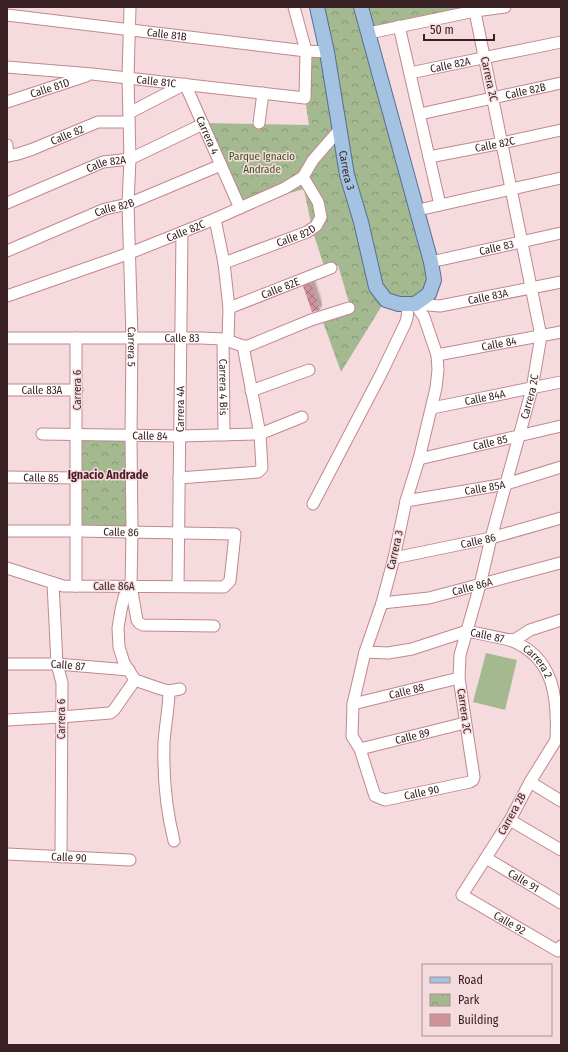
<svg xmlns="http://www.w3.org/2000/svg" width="568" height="1052" font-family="'Fira Sans Condensed',sans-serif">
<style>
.park{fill:url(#park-crowns)}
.garden{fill:#a4b990}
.building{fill:url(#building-cross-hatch);filter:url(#shadow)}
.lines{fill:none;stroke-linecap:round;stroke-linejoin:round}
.minor-casing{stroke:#c3868f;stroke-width:13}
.major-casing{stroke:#576f92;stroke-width:16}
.minor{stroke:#fff;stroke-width:11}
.major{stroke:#a4c2e1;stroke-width:14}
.labels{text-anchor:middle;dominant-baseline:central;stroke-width:3;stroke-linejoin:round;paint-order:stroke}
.street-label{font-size:11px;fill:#382023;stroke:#f6dbde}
.park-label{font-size:11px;fill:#3b5617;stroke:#f6dbde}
.neighbourhood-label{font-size:12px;font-weight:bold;fill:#4d1c27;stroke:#f6dbde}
</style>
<defs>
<pattern id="park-crowns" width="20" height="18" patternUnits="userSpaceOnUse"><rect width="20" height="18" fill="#a4b990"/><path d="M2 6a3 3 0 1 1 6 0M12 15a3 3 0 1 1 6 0" fill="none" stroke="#879675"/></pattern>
<pattern id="building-cross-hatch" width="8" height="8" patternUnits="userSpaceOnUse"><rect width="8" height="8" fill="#cf919a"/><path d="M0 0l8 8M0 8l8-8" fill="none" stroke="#a9767d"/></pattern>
<filter id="shadow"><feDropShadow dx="3.5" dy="-3.5" stdDeviation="1" flood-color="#0004"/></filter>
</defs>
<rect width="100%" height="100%" fill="#f6dbde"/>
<path class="park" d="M318 7H474L369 33 432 279 415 303 386 299 341 372 323 322 352 313 338 265 325 269 312 229 304 189 240 207 204 123 309 125 305 98 306 51 327 52Z
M78 436H129L131 531 77 529Z"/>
<path class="garden" d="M486 653 517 660 505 710 473 702Z"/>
<path class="building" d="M311 283 320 310 312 312 303 286Z"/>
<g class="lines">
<g class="minor-casing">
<g id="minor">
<path id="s1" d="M130 7 128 78 130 159 128 204 132 338 131 435 132 532 131 586 124 597 121 610 118 628 119 647 124 663 135 680 161 689 169 691 180 689"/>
<path id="s2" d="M7 15 306 51 327 52"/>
<path d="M399 26 440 205"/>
<path d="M369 33 475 11 505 7"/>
<path id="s3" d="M7 67 92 74 305 98 306 51 294 7"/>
<path id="s4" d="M410 73 561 42"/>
<path id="s5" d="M7 102 86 76"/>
<path id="s6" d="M129 113 185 84 240 208"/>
<path id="s7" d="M420 114 561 83"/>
<path d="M259 123 263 93"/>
<path d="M7 145 8 156"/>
<path id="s8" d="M7 156 18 154 33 149 98 122H129"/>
<path id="s9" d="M429 157 502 143 561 130"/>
<path id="s10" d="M7 203 103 162 130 159 203 124"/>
<path d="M418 210 561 178"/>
<path d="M215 219 224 263 229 308 228 340"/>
<path id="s11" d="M7 251 105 209 128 204 221 165"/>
<path id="s12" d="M431 262 561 233"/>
<path id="s13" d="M224 263 307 232 316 226 321 217 318 202 303 177"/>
<path id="s14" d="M7 296 130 253 215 219 285 188 303 177 313 160 340 129"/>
<path id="s15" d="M415 304 424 317 437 355 438 370 436 388 419 459 406 501 394 558 382 603 365 652 353 704 352 736 360 749 375 796 385 800 470 782 473 780 474 777 459 678 460 655 480 585 491 538 532 389 541 336 474 7"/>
<path id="s16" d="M415 304 440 306 561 282"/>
<path id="s17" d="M229 308 331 268"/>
<path id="s18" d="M7 338H201L223 339 243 346H248L311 320 349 308"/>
<path id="s19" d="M223 339 224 435"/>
<path id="s20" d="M437 355 561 332"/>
<path id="s21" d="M7 390H77"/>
<path d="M251 391 309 370"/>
<path id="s22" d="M432 408 561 382"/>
<path id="s23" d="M42 434 180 436 260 434 302 417"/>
<path id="s24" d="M419 459 561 426"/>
<path id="s25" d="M7 477 76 478"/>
<path d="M179 478 258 472 262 468 260 434 243 346"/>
<path id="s26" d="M406 501 506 484 561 467"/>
<path d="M313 504 381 374 405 324C408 316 409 311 404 304"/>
<path id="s27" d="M7 531H76L235 534 230 581 224 587 63 586 7 568"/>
<path id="s28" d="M394 558 491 538 561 518"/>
<path d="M53 583 57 664 62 683 61 857"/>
<path d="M76 586V338"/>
<path d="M131 586 137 620 139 623 143 625 214 626"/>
<path id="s29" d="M178 586 182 232"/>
<path id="s30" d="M382 603 429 598 560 563"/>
<path id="s31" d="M510 640C555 657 558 699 556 740"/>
<path id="s32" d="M365 652 388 653 412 649 467 631 510 640 516 639 530 630 561 620"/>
<path id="s33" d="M7 664H57L129 670"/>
<path d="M169 691C169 708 165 725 164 743 163 777 166 809 174 841"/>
<path id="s34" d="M353 704 459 678"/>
<path d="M7 720 61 717 110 713 114 710 135 680"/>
<path id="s35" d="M561 732 530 782 510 820 462 895 558 951 561 946"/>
<path id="s36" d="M360 749 465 723"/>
<path d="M530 782 561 801"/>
<path d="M510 820 561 850"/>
<path id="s37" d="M7 854 130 860"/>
<path id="s38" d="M486 858 561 903"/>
</g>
</g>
<g class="major-casing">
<g id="major">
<path id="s39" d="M317 7 327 52 347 175 361 222 376 287 386 300 399 304H415L429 294 434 280 431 262 361 7"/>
</g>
</g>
<use href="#minor" class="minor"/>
<use href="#major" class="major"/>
</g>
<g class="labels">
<g class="street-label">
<text stroke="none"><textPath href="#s2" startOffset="161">Calle 81B</textPath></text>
<text stroke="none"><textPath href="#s4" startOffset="41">Calle 82A</textPath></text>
<text transform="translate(489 79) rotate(78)">Carrera 2C</text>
<text stroke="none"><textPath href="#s3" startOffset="150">Calle 81C</textPath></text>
<text stroke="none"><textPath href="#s5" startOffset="45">Calle 81D</textPath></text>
<text stroke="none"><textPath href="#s7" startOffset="108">Calle 82B</textPath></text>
<text stroke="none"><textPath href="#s8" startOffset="64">Calle 82</textPath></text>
<text stroke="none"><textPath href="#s6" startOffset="119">Carrera 4</textPath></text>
<text stroke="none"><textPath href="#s9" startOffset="67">Calle 82C</textPath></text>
<text stroke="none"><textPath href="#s10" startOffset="107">Calle 82A</textPath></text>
<text stroke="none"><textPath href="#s39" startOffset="166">Carrera 3</textPath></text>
<text stroke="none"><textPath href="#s11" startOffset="116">Calle 82B</textPath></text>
<text stroke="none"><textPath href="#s14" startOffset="190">Calle 82C</textPath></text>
<text stroke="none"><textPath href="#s13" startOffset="77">Calle 82D</textPath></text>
<text stroke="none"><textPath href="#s12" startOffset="67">Calle 83</textPath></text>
<text stroke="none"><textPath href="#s17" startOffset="55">Calle 82E</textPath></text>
<text stroke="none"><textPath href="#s16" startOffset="74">Calle 83A</textPath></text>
<text stroke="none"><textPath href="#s18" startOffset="175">Calle 83</textPath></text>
<text stroke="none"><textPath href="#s20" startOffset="63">Calle 84</textPath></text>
<text stroke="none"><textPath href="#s1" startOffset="340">Carrera 5</textPath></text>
<text stroke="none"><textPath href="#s19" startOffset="48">Carrera 4 Bis</textPath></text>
<text stroke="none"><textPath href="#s21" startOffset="35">Calle 83A</textPath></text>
<text transform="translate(77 390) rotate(-90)">Carrera 6</text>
<text stroke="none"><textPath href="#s15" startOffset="1008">Carrera 2C</textPath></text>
<text stroke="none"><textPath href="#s22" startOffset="54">Calle 84A</textPath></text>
<text stroke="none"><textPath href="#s29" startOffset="177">Carrera 4A</textPath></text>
<text stroke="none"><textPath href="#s23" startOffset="108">Calle 84</textPath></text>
<text stroke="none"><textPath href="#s24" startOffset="73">Calle 85</textPath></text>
<text stroke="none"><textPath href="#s25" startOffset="34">Calle 85</textPath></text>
<text stroke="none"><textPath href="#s26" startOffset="80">Calle 85A</textPath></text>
<text stroke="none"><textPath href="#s27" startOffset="114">Calle 86</textPath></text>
<text stroke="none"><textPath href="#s28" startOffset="86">Calle 86</textPath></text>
<text transform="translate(395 550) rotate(-77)">Carrera 3</text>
<text x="114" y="586">Calle 86A</text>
<text stroke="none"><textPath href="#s30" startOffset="92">Calle 86A</textPath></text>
<text stroke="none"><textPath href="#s32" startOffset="126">Calle 87</textPath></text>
<text stroke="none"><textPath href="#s31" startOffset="36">Carrera 2</textPath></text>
<text stroke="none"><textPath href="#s33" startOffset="61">Calle 87</textPath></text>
<text stroke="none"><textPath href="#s34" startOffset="55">Calle 88</textPath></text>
<text transform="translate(464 711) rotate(82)">Carrera 2C</text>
<text transform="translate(61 719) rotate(-90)">Carrera 6</text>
<text stroke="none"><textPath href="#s36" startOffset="54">Calle 89</textPath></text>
<text stroke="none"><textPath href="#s15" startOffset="561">Calle 90</textPath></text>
<text transform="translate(512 814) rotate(-61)">Carrera 2B</text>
<text stroke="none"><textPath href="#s37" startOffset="62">Calle 90</textPath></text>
<text stroke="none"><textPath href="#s38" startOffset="44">Calle 91</textPath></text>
<text stroke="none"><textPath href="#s35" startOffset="246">Calle 92</textPath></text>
</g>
<g class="park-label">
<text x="262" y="156">Parque Ignacio<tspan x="262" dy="13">Andrade</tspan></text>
</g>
<g class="neighbourhood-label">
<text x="108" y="475">Ignacio Andrade</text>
</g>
</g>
<rect width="568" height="1052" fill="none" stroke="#382023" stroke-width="16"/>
<rect x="422" y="964" width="130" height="72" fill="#f6dbde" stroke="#aa9093"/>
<rect x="430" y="977" width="20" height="6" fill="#a4c2e1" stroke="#aa9093"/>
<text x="458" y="984" font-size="12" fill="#382023">Road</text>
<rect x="430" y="994" width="20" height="12" fill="url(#park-crowns)" stroke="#aa9093"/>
<text x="458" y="1004" font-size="12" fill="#382023">Park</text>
<rect x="430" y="1014" width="20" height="12" fill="#cf919a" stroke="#aa9093"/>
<text x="458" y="1024" font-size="12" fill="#382023">Building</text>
<path d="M424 34v6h70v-6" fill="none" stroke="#382023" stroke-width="2"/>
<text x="430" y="34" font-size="12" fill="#382023" stroke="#f6dbde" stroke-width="3" paint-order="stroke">50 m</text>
</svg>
